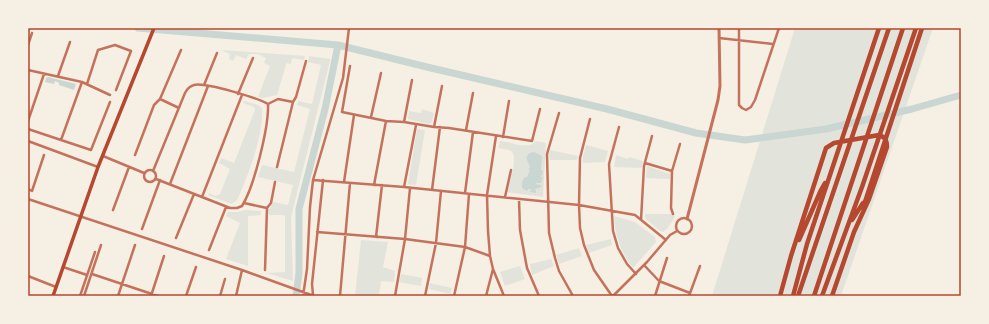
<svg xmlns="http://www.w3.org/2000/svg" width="989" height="324" font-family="'Public Sans',sans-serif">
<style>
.green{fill:#e2e4dc}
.water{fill:#c9d6d2}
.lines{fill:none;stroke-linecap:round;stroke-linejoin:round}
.river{stroke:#c9d6d2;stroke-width:7}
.minor{stroke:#c5725c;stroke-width:2.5}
.tertiary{stroke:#c5725c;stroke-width:3}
.secondary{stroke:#b5482f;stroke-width:3.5}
.motorway{stroke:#b5482f;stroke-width:4.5}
.neatline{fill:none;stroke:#b5482f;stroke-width:1.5}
</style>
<rect width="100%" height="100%" fill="#f6efe4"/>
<path class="green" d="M795 28H933L841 296H712Z
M221 50 305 56 304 60 292 58 291 64 287 63 286 65 277 95 263 98 258 97 270 66 264 63 266 58 258 54H249L246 59 236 55 233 61 229 59 230 54Z
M309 56 330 59V61L291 217 293 281 267 273 285 272V216L282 215H269L268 210 271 207 273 202 288 205 293 185 258 177 262 165 294 172 310 109 297 105 298 101 312 104 321 65 308 62Z
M244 101 256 104 262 108C264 135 248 176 237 200L232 204 208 195 209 193 215 196 220 194 230 169 219 163 221 158 234 163 255 110 254 107 243 103Z
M422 109 434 113 432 122 429 124 408 119 409 111 421 113Z
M417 129 425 130 416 185 408 184Z
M500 141C511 141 528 151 536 141L546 143 543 197 507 192C509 184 519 157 511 151 507 149 502 149 498 148Z
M586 145 608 151 605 162 583 163V156Z
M550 150 578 156 577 160H550L549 154Z
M616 155 628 159 629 157 643 161 642 168 614 167Z
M647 166 670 174V179L646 178Z
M245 210 261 211V215L248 216V266L226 259 240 223 226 216 228 212H238Z
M645 214H671L675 217 667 229 663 232 660 231 646 219Z
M614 216 635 222 655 237 656 242 633 268C621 252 615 237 614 216Z
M611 239 612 245 589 253 586 245Z
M361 240 388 242 383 267 395 271 394 282 381 281 379 296H355Z
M579 248 582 256 559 264 556 255Z
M551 259 554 266 532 275 530 264Z
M520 266 525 279 505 286 500 272Z
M401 274 422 278 421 286 399 282Z
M430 283 452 288 450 294 429 289Z"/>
<path class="water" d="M48 77 76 84 74 90 59 85V83L55 81 54 84 45 82 46 78Z
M534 152 542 156 541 170 543 171 542 176 541 175 540 176 543 178 542 180 539 179 542 181 541 183H536L535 184 541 185 542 187H540L539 189 538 188 535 189 536 191V193L530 192 531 189H528L527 191 522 188V182L525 177H527L530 170H528L530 167C529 162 523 158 530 153Z"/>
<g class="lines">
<path class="river" d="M138 28 338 45 431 68 607 109 696 133 745 140 826 129 912 109 961 95
M296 296 299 273V209L325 109 338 45"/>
<path class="minor" d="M739 28V105L742 108 746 110 751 107 755 100 779 28
M719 38 773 44
M28 45 32 33
M350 66 342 112 386 121 404 122 434 127 449 128 532 141 540 109
M28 70 82 82 110 95
M58 76 70 42
M87 84 98 50 115 45 131 51 116 90
M204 85 217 53
M238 94 253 58
M160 99 179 108
M268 104 278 99 293 102
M559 113 547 154 549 233 555 258 559 271 573 296
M371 117 381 73
M590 119 580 158 579 205 580 228 584 245 594 270 612 296
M28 121 44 74
M404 122 412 80
M434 127 442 86
M619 127 609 164 613 231 618 248 627 264 636 274
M28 129 91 150 110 102
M466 130 473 93
M496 136 487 195 488 231 490 256 493 269 504 296
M503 137 509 101
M61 140 82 82
M28 141 98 167
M135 155 154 105 160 99 181 50
M103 156 144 173
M645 163 672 171
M277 167 293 102 296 97 306 61
M144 176a6 6 0 1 1 12 0a6 6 0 1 1-12 0Z
M153 171 185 93C187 89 190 86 194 85 205 82 258 98 268 104 269 127 254 187 242 206L237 208H230L156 179
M313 180 404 187 579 205 635 215 666 240
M344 182 354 115
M170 184 208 86
M374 185 386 121
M404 187 416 125
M28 189 32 191 44 155
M432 190 440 127
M465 193 473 132
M202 197 242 95
M505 197 511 170
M28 199 242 270 314 296
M519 199 520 230 527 268 539 296
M244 203 267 208 265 270
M267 208 271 203 275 182
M113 210 129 167
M673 214 671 208 672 171 680 144
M676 226a8 8 0 1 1 16 0a8 8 0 1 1-16 0Z
M641 220 644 166 652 136
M142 229 160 180
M317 232 405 239 465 247 490 256
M376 237 382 185
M176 238 194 194
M209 250 226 207
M644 265 659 281 690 293
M63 267 87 275
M92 274 158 296
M28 276 56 287
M313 295 312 284 323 180
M80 296 95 252
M84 296 101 245
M118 296 135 245
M151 296 164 256
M186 296 196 267
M220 296 225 279
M236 296 242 270
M303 296 307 269 310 207 313 180 343 78 349 28
M340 296 350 183
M395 296 405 239 410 188
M425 296 436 243 441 191
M454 296 465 247 469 194
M486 296 493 269
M613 296 647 262 670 235 677 231
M655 296 667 258
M689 296 700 266"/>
<path class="tertiary" d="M687 219 718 100 720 86 719 28"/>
<path class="secondary" d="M53 296 98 167 154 28"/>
<path class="motorway" d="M863 208 922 28
M852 220 863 203
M799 240 821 190 825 183
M780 296 791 256 826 148 834 143 879 135C885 137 887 140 887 147L869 199 854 232 832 296
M793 296 807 244 879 28
M798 296 889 28
M814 296 903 28
M822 296 862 187 916 28"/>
</g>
<rect width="989" height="324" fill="none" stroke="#f6efe4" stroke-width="58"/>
<rect x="29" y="29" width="931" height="266" class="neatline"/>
</svg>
